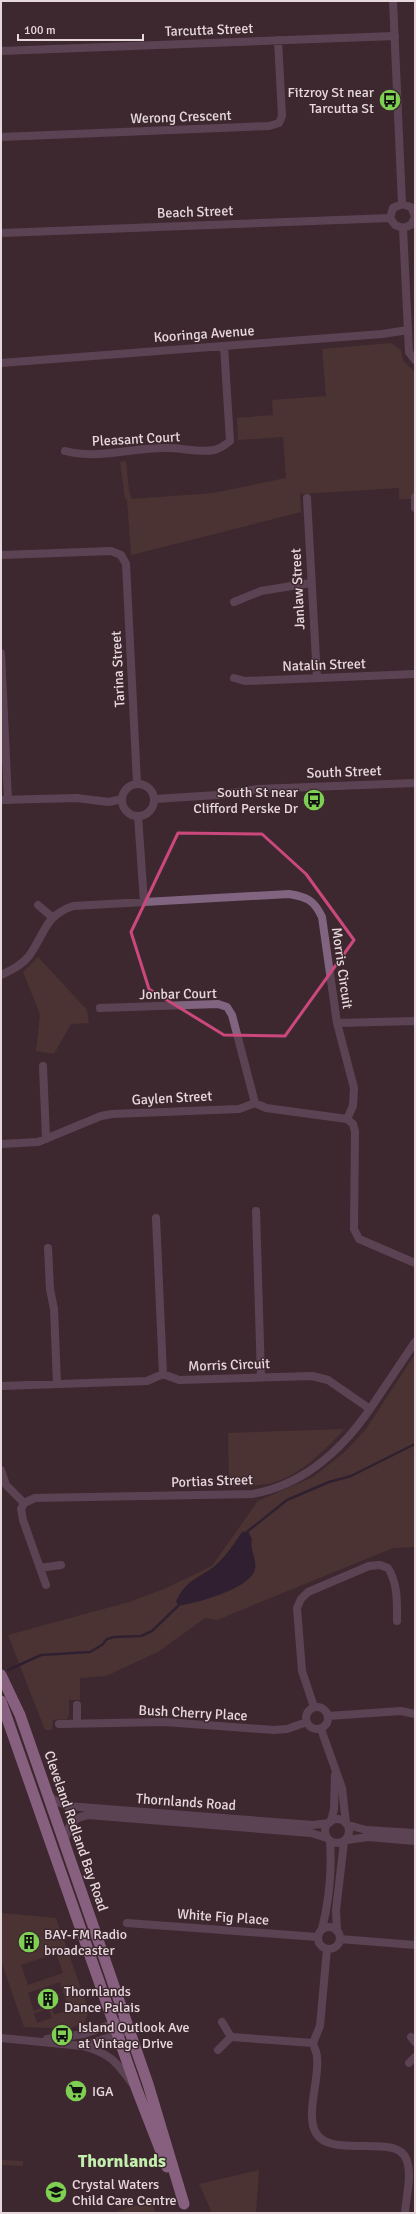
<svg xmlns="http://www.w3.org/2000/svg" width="416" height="2214" font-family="Signika,sans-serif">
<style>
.green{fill:#594235;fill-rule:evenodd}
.water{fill:#211633}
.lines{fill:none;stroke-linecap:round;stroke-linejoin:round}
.stream{stroke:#211633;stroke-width:2.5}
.minor{stroke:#816580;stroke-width:8}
.tertiary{stroke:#816580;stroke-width:8}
.trunk{stroke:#e2a4e1;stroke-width:11}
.marked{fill:none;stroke:#cb487c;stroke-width:3;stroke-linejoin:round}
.labels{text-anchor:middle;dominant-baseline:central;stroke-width:3;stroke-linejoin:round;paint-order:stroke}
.street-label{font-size:14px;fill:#e7d8dd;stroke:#3e2830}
.poi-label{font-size:14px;fill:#e7d8dd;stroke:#3e2830;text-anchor:start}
.district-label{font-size:18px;font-weight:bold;fill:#c2efad;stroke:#3e2830}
</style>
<rect width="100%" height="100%" fill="#3e2830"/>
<path class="green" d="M391 343 401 350 403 361 415 372V499H399V488L300 494 301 512 131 555 127 499H125L120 462 126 461 129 491 132 499 213 493 286 478 283 437 238 440 237 418 273 415 272 400 326 396 322 349Z
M38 957 87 1010 89 1023 71 1024 54 1054 36 1051 40 1014 23 972Z
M415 1354V1547L393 1548 217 1620 205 1618 158 1652 106 1676 80 1678V1700H69V1715L67 1719 53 1720 52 1730H45L8 1635 129 1602 164 1589 212 1566 258 1501 313 1477 346 1451 366 1429Z
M345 1429C323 1451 299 1478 267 1484 255 1486 241 1486 229 1487L228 1433Z
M1 1913 56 1918 89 2011 85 2022 69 2029 24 2027 1 1961ZM36 1933 40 1946 22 1952 18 1938ZM56 1953 63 1973 28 1985 21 1965ZM60 1982 69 2010 54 2015 51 2005 34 2011 28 1993ZM49 2009 52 2018 37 2023 34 2013Z
M1 2160 23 2161V2166L1 2165Z
M259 2170 256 2213H212L199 2184Z
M150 2200 156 2213H113Z"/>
<path class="water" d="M248 1531 252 1539C249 1550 259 1561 254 1572 246 1590 196 1603 178 1606L176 1601C188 1576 203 1578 219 1562 228 1553 235 1542 242 1532Z"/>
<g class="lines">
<path class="stream" d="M248 1531 287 1500 329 1482 351 1476 415 1444
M8 1670 41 1655 90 1652 102 1645 107 1639 114 1637 141 1636 152 1631 178 1606"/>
<path class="minor" d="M393 1 402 204
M1 51 395 36
M1 137 269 126 279 123 282 116 278 40
M415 216 411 207 402 204 393 208 390 218 395 225 403 228 411 225 415 217
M403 228 409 352 415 360
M1 233 390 218
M1 363 382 334 408 330
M65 451C100 460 133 447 168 448 183 448 199 453 214 450 220 449 225 445 230 441L224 346
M415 497V508
M307 498 317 678
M1 555 111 551 121 555 126 564 137 783
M234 602 261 591 310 583
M1 653 8 800
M234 678 245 681 415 674
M138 816 144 902
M38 905 52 917
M1 975C11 970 22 965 29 956 45 934 44 916 73 906L289 894C307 897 314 900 322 917L337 1023 354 1088 353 1106 347 1119 353 1124 355 1132 354 1229 359 1239 415 1263
M100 1008 218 1004 227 1007 232 1015 255 1103
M337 1023 415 1021
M43 1066 46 1139
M1 1144 38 1142 101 1116 112 1114 239 1109 255 1103 266 1108 347 1119
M256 1211 261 1377
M156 1218 163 1374
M48 1248 50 1289 54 1309 57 1384
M1 1386 147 1381 163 1374 179 1380 312 1376 328 1380 370 1409 415 1342
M1 1470 6 1485 24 1503
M24 1503 35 1498 252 1494C304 1485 341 1451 370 1409
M24 1503 21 1509 23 1520 46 1585
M40 1568 61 1565
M306 1718a11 11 0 1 1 22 0a11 11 0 1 1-22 0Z
M314 1707 302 1671 297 1608 301 1599 308 1592 369 1566 380 1565 388 1568C398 1584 397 1602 397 1621
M328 1716 401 1711 415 1714
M77 1723V1705
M59 1724 165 1722 274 1730 287 1729 307 1722
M321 1729 342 1788 346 1823
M331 1821 334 1809 335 1775
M127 1923 317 1937
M318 1938a11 11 0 1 1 22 0a11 11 0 1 1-22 0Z
M322 1929C329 1901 332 1870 330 1841
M337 1931 336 1910 344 1842
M340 1939 415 1945
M327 1949 320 2026 313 2043C314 2047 317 2053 317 2057 320 2078 305 2115 316 2133 331 2160 399 2131 407 2161 412 2176 406 2197 405 2213
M231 2037 313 2043
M411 2037 415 2042
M218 2050 231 2037 222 2022
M409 2063 415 2057"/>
<path class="tertiary" d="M122 800a16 16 0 1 1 32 0a16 16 0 1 1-32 0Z
M155 799 217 795 258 789 415 783
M1 800 76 798 109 802 122 799
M49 1795 54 1800 67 1806 313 1825 329 1823
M325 1831a12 12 0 1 1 24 0a12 12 0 1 1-24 0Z
M348 1825 366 1830 415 1833
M347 1840 368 1837 415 1841
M65 1843C67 1827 71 1818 88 1815L311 1833 327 1838
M1 2038 83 2046 122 2033
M47 2039 84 2034 126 2019
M83 2046C110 2054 115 2060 132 2083"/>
<path class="trunk" d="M1 1675 20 1715 148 2084 184 2204
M1 1701 137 2090 167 2167"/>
</g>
<path d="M0 0H416V2214H0ZM178 833 262 834 306 874 354 940 285 1036 224 1035 149 989 131 932Z" fill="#3e2830" fill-opacity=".55" fill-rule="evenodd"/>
<path class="marked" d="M178 833 262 834 306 874 354 940 285 1036 224 1035 149 989 131 932Z"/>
<defs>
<g id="bus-disc" transform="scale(1.15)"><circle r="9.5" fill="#7fd052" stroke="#3e2830"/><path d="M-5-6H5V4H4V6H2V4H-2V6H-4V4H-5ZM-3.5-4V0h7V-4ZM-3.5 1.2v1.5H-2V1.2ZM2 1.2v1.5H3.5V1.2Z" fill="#111"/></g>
<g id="building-disc" transform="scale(1.15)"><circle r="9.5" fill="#7fd052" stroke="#3e2830"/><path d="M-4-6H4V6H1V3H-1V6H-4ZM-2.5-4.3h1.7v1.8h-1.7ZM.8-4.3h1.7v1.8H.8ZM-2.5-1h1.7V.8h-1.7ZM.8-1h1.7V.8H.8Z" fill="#111"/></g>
<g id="supermarket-disc" transform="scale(1.15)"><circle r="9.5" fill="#7fd052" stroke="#3e2830"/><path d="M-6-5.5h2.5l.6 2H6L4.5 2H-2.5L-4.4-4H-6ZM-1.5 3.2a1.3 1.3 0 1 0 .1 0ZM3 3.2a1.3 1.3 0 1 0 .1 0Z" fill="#111"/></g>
<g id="school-disc" transform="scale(1.15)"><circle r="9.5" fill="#7fd052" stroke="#3e2830"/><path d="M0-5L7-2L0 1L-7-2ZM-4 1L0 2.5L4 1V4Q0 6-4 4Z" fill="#111"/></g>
</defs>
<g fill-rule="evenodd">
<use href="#bus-disc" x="390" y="100"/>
<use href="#bus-disc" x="314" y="800"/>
<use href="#building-disc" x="29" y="1942"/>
<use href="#building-disc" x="48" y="1999"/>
<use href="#bus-disc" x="62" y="2035"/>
<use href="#supermarket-disc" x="76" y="2091"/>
<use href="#school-disc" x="56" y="2192"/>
</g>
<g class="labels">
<g class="street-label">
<text transform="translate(209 30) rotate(-2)">Tarcutta Street</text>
<text transform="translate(181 117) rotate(-2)">Werong Crescent</text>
<text transform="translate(195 212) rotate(-2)">Beach Street</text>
<text transform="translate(204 334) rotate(-4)">Kooringa Avenue</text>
<text transform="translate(136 439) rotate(-3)">Pleasant Court</text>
<text transform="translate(298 589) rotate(-93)">Janlaw Street</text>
<text transform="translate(324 665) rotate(-2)">Natalin Street</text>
<text transform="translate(118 669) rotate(-93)">Tarina Street</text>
<text transform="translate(344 772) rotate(-2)">South Street</text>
<text transform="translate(342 968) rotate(82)">Morris Circuit</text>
<text transform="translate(178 994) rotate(-1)">Jonbar Court</text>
<text transform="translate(172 1098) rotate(-3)">Gaylen Street</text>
<text transform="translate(229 1365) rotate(-2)">Morris Circuit</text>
<text transform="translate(212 1481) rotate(-2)">Portias Street</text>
<text transform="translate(193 1713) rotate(3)">Bush Cherry Place</text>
<text transform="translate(186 1802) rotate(4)">Thornlands Road</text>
<text transform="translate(76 1831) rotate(71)">Cleveland Redland Bay Road</text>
<text transform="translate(223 1917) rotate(4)">White Fig Place</text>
</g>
<g class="poi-label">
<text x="374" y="92" text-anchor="end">Fitzroy St near<tspan x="374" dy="16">Tarcutta St</tspan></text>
<text x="298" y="792" text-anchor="end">South St near<tspan x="298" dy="16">Clifford Perske Dr</tspan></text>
<text x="44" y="1934">BAY-FM Radio<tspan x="44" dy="16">broadcaster</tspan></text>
<text x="64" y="1991">Thornlands<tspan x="64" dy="16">Dance Palais</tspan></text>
<text x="78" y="2027">Island Outlook Ave<tspan x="78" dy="16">at Vintage Drive</tspan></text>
<text x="92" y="2091">IGA</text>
<text x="72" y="2184">Crystal Waters<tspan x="72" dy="16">Child Care Centre</tspan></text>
</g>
<g class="district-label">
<text x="122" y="2161">Thornlands</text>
</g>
</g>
<rect width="416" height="2214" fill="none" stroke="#e7d8dd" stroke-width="4"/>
<path d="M18 34v6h125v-6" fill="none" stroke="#e7d8dd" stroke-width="2"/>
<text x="24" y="34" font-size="12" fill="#e7d8dd" stroke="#3e2830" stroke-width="3" paint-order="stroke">100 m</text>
</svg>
